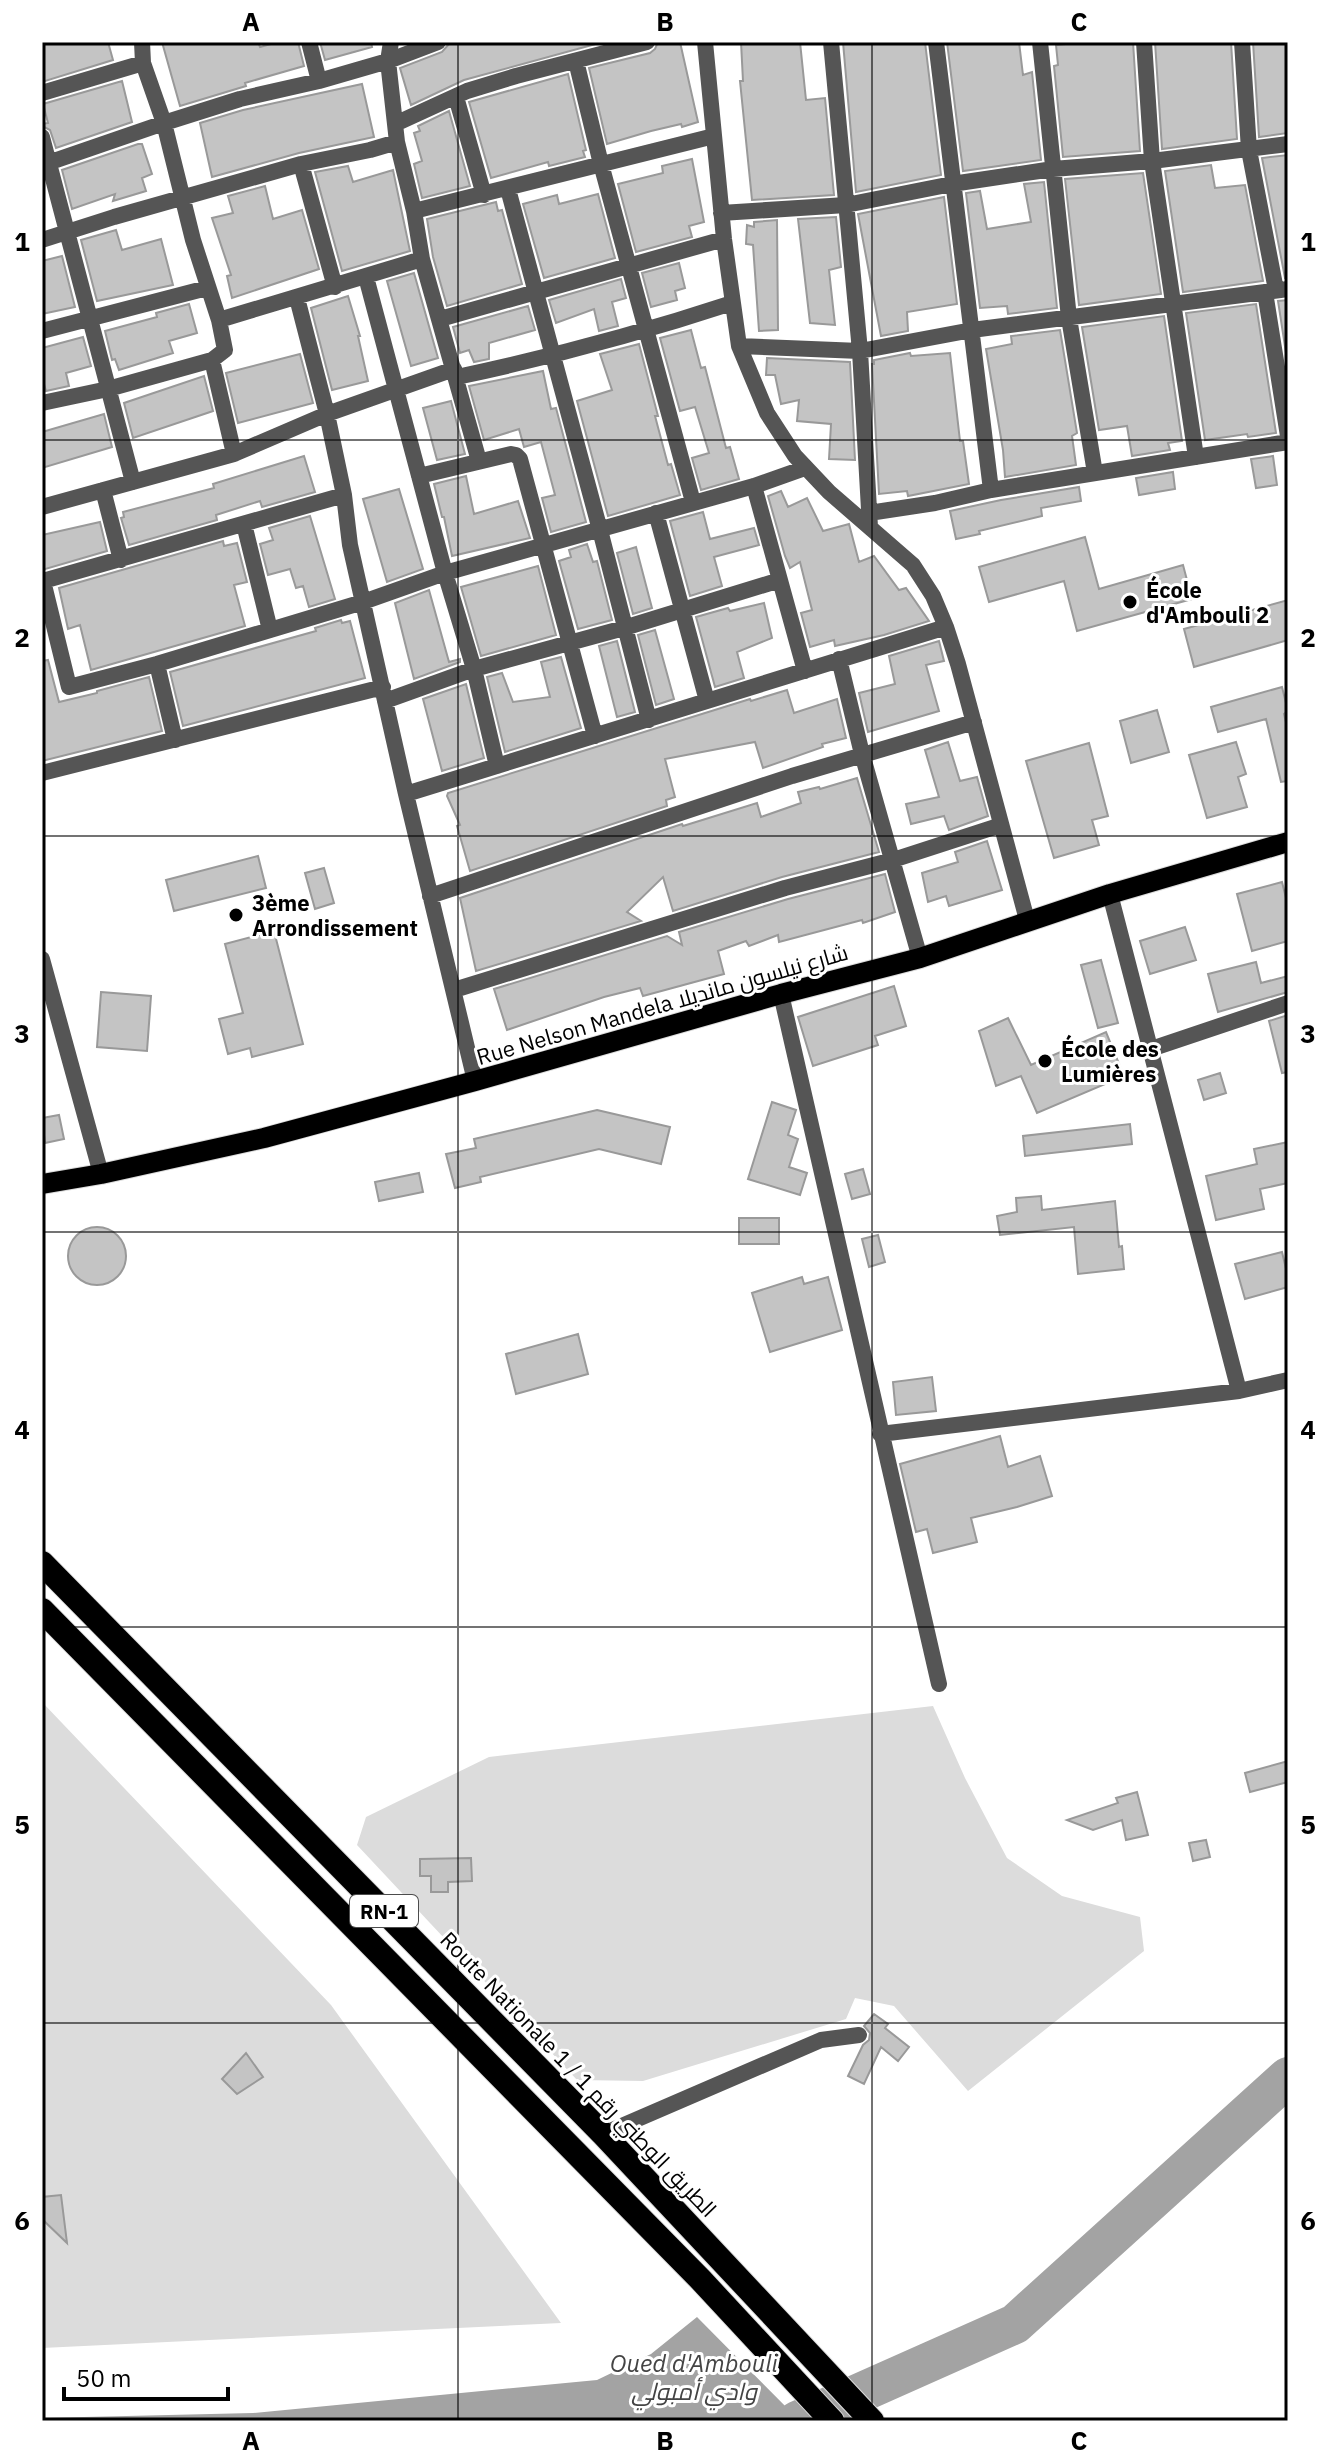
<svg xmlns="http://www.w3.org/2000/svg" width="1330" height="2463" font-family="'IBM Plex Sans',Cairo,sans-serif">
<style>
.green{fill:#dcdcdc}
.water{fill:#a3a3a3}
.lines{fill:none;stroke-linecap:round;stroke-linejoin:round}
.river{stroke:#a3a3a3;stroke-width:40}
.building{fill:#c4c4c4;stroke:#999;stroke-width:2}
.primary-casing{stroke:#dbdbdb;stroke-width:22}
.highway-casing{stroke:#dbdbdb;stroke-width:26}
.street{stroke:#555;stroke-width:16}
.primary{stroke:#000;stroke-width:20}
.highway{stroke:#000;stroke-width:24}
.grid{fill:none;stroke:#000;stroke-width:2;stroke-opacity:0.55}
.poi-dot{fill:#000;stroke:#fff;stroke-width:3}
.labels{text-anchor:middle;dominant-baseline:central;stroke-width:6;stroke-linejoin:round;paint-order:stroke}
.shield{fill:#fff;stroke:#4c4c4c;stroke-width:2}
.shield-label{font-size:20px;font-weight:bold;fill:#000}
.poi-label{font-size:22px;font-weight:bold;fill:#000;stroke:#fff;text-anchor:start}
.street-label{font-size:22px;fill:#000;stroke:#fff}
.water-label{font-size:24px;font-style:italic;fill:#444;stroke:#fff}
.neatline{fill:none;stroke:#000;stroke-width:3}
.grid-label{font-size:26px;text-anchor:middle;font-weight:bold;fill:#000}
</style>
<rect width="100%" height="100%" fill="#fff"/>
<path class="green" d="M42 1702 331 2005 561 2323 42 2348Z
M933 1706 965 1778 1007 1858 1062 1896 1140 1917 1144 1951 968 2091 894 2006 855 1998 846 2019 643 2081 577 2080 357 1845 366 1817 489 1757Z"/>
<path class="water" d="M697 2317 800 2421H42V2418L253 2413 597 2380 651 2354Z"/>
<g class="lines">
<path class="river" d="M797 2421 1015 2324 1288 2077"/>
</g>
<path class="building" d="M42 42H108L113 60 42 82Z
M162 42H258L260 47 278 42H298L304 66 245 83 246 86 180 106Z
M320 42H371L372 47 325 60Z
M457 42H603L464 80 411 105 400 68 442 52 449 44Z
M658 42H680L698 122 682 127 681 124 651 131 607 144 589 68 650 53 655 49Z
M741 42H800L806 100 825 98 834 195 752 200 740 81H743Z
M843 42H925L941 175 856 192Z
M947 42H1019L1023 75 1032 72 1041 160 963 171Z
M1085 42H1133L1140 151 1063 157 1054 66 1058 65 1056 45Z
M1155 42H1231L1237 139 1162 149Z
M1253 42H1288V133L1259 137Z
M568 74 586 150 583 151 585 157 549 166 548 162 491 178 469 102Z
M122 81 132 122 56 148 50 130 42 126V124L48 123 43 104Z
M362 84 374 137 299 153 212 177 200 123 243 110Z
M449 111 470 186 422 198 414 164 422 161 414 133 420 131 418 126Z
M138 144H142L152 174 142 178 146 191 113 201 115 194 72 209 62 170Z
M1288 155V278H1285L1262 158Z
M692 159 704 222 689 226 692 237 636 252 618 184 663 173 662 166Z
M1211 165 1215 188 1245 185 1263 281 1183 292 1165 171Z
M348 166 353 182 393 170 410 251 342 271 315 172Z
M1143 173 1161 294 1079 305 1065 179Z
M1044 182 1057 308 1008 314 1007 306 980 308 966 193 980 191 987 229 1031 222 1024 184Z
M265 186 273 219 302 210 319 269 232 298 227 276 231 275 212 218 233 213 228 196Z
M598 194 615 258 544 278 523 204 557 195 559 204Z
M944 197 957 304 907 312 908 331 881 336 858 214Z
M496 202 498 211 502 210 522 284 447 306 433 257 427 219Z
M836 217 841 267 829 270 835 325 810 323 798 219Z
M777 220 778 330 759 331 753 245 746 244 747 225 754 227V222Z
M116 230 122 250 161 239 173 285 97 301 81 240Z
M62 256 75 307 42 314V261Z
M679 263 685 288 675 291 677 300 651 307 642 273Z
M414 273 438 358 411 366 387 281Z
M621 279 626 298 612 302 618 326 599 331 594 309 556 323 549 300Z
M348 296 360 336H358L368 381 332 390 311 308Z
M1288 300V366L1278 301Z
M189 304 197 333 169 341 173 353 119 370 115 359 112 360 105 331 157 317 156 313Z
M1256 304 1276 433 1248 437 1247 434 1205 440 1186 313Z
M528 306 535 330 489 343V359L474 362 469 350 460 353 453 327Z
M1164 316 1182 441 1168 443 1170 450 1132 456 1127 426 1099 430 1082 327Z
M691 330 701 368 705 367 726 448 730 447 739 479 701 490 692 458 709 453 695 407 680 411 660 338Z
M1060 330 1077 433 1072 436 1076 465 1005 477 1003 450 986 349 1012 344 1011 336Z
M83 337 91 366 66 373 69 386 46 391 42 377V348Z
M639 344 658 416H655L668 465 671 464 680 495 608 516 577 401 612 390 600 354Z
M910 353 911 356 950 353 960 441H963L969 484 908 496 907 491 879 494 872 364H874V360Z
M300 354 313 403 238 423 226 373Z
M767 358 850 362 855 460 829 459 831 424 797 421 799 400 781 404 775 375H766Z
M543 371 551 409 556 408 586 522 551 532 542 498 555 495 541 442 524 447 519 429 484 440 469 386Z
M204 376 213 411 133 438 124 403Z
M451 401 465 454 437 460 423 408Z
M104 414 112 447 42 468V432Z
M304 456 315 492 262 507 260 501 216 515 217 520 129 545 121 518 124 517 123 512 214 488 213 484Z
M1273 456 1277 485 1256 488 1251 459Z
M1173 472 1175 489 1139 495 1136 478Z
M466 476 474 514 518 501 530 538 452 556 444 517H442L434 484Z
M1079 487 1081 501 1041 508 1042 516 979 531 980 534 956 539 950 511 1001 500Z
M399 489 423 569 387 582 363 499Z
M781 491 788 507 807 498 823 531 849 524 859 562 874 556 899 590 906 588 929 621 884 635 835 646 834 640 810 647 801 613 812 610 800 562 790 568 785 556 768 496Z
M703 512 710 539 754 528 759 545 714 557 722 586 690 596 670 521Z
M310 516 335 599 309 607 303 586 296 588 290 569 268 575 260 544 273 540 269 528Z
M100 522 107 551 42 570V535Z
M1085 537 1099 589 1183 565 1192 599 1077 631 1064 581 989 602 979 567Z
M223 541 224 546 237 543 247 582 234 585 245 626 91 670 80 625 68 629 59 588Z
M587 544 593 562 597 561 612 620 578 629 559 561 571 557 569 550Z
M636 547 652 608 633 614 617 553Z
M538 566 556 635 481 656 461 587Z
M429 590 449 662 460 659V662L414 679 395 603Z
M1288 600V640L1194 667 1184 629Z
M764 603 772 638 737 652 744 678 715 687 696 617 728 608 730 611Z
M341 620 342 623 350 621 365 678 183 726 170 672 316 631 315 628Z
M655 630 674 699 656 705 638 635Z
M617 641 635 712 617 717 599 646Z
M939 641 944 661 926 665 939 711 868 732 859 693 895 684 889 656Z
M561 657 581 728 505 752 487 677 502 673 513 702 550 697 541 662Z
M48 660 59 702 97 693V691L149 677 162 731 42 761V661Z
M466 684 484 758 442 771 423 699Z
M1282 687 1288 711 1284 714 1288 731V781L1281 782 1266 719 1218 732 1211 707Z
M787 690 794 713 837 699 846 738 822 744 823 747 763 768 755 742 665 759 675 797 666 800 667 806 470 871 457 826 460 825 447 796 448 793 750 699 751 701Z
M1157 710 1169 752 1131 763 1120 721Z
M948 742 960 781 977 777 988 816 949 830 944 816 911 824 906 804 939 797 925 750Z
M1236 742 1246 774 1238 777 1247 807 1207 818 1189 755Z
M1089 743 1108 816 1092 820 1099 845 1054 858 1026 761Z
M857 778 879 852 782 877 673 911 663 877 627 912 641 921 476 971 460 898 682 824 683 826 757 803 761 817 801 803 798 792 819 787 820 789Z
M987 841 1002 890 949 906 946 896 928 902 922 873 958 862 955 852Z
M258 856 266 888 174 911 166 880Z
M324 868 334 903 315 909 305 873Z
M885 874 895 912 863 923 862 920 779 942 778 935 749 946 746 941 718 951 724 974 643 996 640 988 604 997 507 1030 494 989 667 936 682 945 679 932 788 899Z
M1282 882 1288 906V941L1252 951 1237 894Z
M1185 927 1196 960 1150 974 1140 941Z
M274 931 303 1044 252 1057 250 1048 228 1054 219 1019 243 1013 225 944Z
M1101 960 1118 1023 1098 1028 1081 965Z
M1256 962 1261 983 1288 976V992L1218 1012 1208 974Z
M894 986 906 1026 875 1036 878 1045 813 1066 798 1017Z
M101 992 151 996 147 1051 97 1047Z
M1288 1015V1072L1282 1073 1269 1021Z
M1008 1018 1031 1065 1106 1032 1124 1076 1037 1113 1021 1076 996 1086 979 1031Z
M1220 1073 1226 1093 1204 1100 1198 1080Z
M772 1102 796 1110 788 1135 798 1139 789 1167 807 1173 800 1195 748 1179Z
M597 1110 670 1127 661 1164 599 1149 480 1177 481 1182 455 1188 446 1154 476 1148 474 1139Z
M59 1115 64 1139 45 1143 42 1118Z
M1130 1124 1132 1144 1025 1156 1023 1136Z
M1288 1142V1183L1260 1189 1264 1209 1216 1220 1206 1176 1257 1164 1254 1149Z
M863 1169 870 1194 852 1199 845 1174Z
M419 1173 423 1192 379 1201 375 1182Z
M1041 1196 1042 1210 1115 1201 1119 1247 1122 1246 1124 1269 1078 1274 1074 1227 1000 1235 997 1216 1017 1212 1016 1198Z
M739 1218H779V1244H739Z
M68 1256a29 29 0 1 1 58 0a29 29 0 1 1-58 0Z
M878 1235 885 1262 869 1267 862 1239Z
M1282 1252 1288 1277V1287L1245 1299 1235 1264Z
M802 1277 804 1284 828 1277 842 1330 770 1352 752 1293Z
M578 1334 588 1374 516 1394 506 1354Z
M932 1377 936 1411 896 1415 893 1382Z
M1000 1436 1008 1467 1040 1456 1052 1496 1017 1507 971 1518 977 1542 933 1553 927 1529 916 1532 900 1464Z
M1288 1761V1782L1250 1792 1245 1773Z
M1137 1792 1148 1835 1126 1840 1122 1820 1093 1830 1067 1820 1118 1803 1116 1798Z
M1206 1840 1210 1857 1193 1861 1189 1843Z
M471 1858 472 1881 448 1882V1892H431V1876H420V1859Z
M874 2014 888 2024 885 2028 909 2047 898 2061 881 2047 864 2084 848 2076 863 2045 869 2040 870 2033 864 2026Z
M246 2053 263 2077 237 2094 222 2079Z
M61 2195 67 2243 42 2219V2197Z"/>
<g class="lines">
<g class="primary-casing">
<path id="primary" d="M42 1184 101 1174 264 1138 475 1081 781 994 920 958 1110 894 1288 842"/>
</g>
<g class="highway-casing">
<path id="highway" d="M42 1563 603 2134 872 2421
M42 1610 701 2280 832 2421"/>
</g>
<path class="street" d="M309 42 319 81
M705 42 724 239 739 346 767 413 795 456 829 492 913 565 933 596 946 627 958 664 1027 920
M831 42 860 351 870 527
M936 42 991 490
M1040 42 1069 318 1095 473
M1144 42 1152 161 1196 457
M1242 42 1249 150 1276 290
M576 61 601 164 693 502
M42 93 143 63
M456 97 484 195
M395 124 467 91 516 76 647 42
M42 137 133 482
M397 142 414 211 422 259 479 461
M301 164 335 287
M42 165 164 123 240 99 319 81 388 61 438 42
M508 189 600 530 649 720
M414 211 714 136
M721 213 846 205 952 184 1053 169 1152 161 1288 144
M42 240 114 217 301 164 370 150 397 142 388 61 391 42
M366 277 445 573 474 669 497 766
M1265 292 1288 436
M297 298 327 414 344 495 350 545 406 794 475 1081
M440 319 724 239
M219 320 422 259
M42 331 207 288
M739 346 860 351 972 330 1288 289
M212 360 234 454
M457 377C551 357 641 333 732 303
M42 403 108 389 212 360 225 350 219 320 193 240 164 123 143 63 142 42
M419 476 511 454 516 455 520 459 595 736
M754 486 805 671
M103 490 121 560
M344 495 43 581 69 687 157 664 363 602 445 573 754 486 805 468
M42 507 234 454 327 414 454 369
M656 513 707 701
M869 513 935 503 991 490 1288 442
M244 524 270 630
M839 659 862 754 920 958
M157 664 175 740
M385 701 474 669 624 628 780 580
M42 773 383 687
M406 794 946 627
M1110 894 1239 1391
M430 896 792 776 974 722
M42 959 101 1174
M454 990 785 888 893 860 1001 825
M781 994 939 1684
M1151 1049 1288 1003
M880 1434 1239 1391 1288 1380
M603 2134 821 2040 859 2035"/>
<use href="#primary" class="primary"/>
<use href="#highway" class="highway"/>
</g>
<path class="grid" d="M458 42V2421M872 42V2421M42 440H1288M42 836H1288M42 1232H1288M42 1627H1288M42 2023H1288"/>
<g class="poi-dot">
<circle cx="1130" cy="602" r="8"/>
<circle cx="236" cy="915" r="8"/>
<circle cx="1045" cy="1061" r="8"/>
</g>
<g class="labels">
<rect class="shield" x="350" y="1895" width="68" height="32" rx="6"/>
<g class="shield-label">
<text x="384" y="1911">RN-1</text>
</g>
<g class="poi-label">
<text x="1146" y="589">École<tspan x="1146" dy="25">d'Ambouli 2</tspan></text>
<text x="252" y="902">3ème<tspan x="252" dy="25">Arrondissement</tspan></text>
<text x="1061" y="1048">École des<tspan x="1061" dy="25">Lumières</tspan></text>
</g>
<g class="street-label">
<text transform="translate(662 1004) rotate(-16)">Rue Nelson Mandela شارع نيلسون مانديلا</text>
<text transform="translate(579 2074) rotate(46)">Route Nationale 1 / الطريق الوطني رقم 1</text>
</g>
<g class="water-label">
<text x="694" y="2363">Oued d'Ambouli<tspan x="694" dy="28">وادي أمبولي</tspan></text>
</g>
</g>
<rect width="1330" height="2463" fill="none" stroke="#ffffff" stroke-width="88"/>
<path d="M64 2387v12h164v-12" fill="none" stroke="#000000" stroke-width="4"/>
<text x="76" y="2387" font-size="24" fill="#000000" stroke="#ffffff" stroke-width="6" paint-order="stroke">50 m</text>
<rect x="44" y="44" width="1242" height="2375" class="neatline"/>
<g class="grid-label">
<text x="251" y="31">A</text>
<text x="665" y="31">B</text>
<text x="1079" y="31">C</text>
<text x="22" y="251">1</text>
<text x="1308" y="251">1</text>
<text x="22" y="647">2</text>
<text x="1308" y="647">2</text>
<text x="22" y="1043">3</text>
<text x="1308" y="1043">3</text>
<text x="22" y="1439">4</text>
<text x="1308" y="1439">4</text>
<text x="22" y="1834">5</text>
<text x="1308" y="1834">5</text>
<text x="22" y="2230">6</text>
<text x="1308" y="2230">6</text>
<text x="251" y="2450">A</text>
<text x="665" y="2450">B</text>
<text x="1079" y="2450">C</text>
</g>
</svg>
